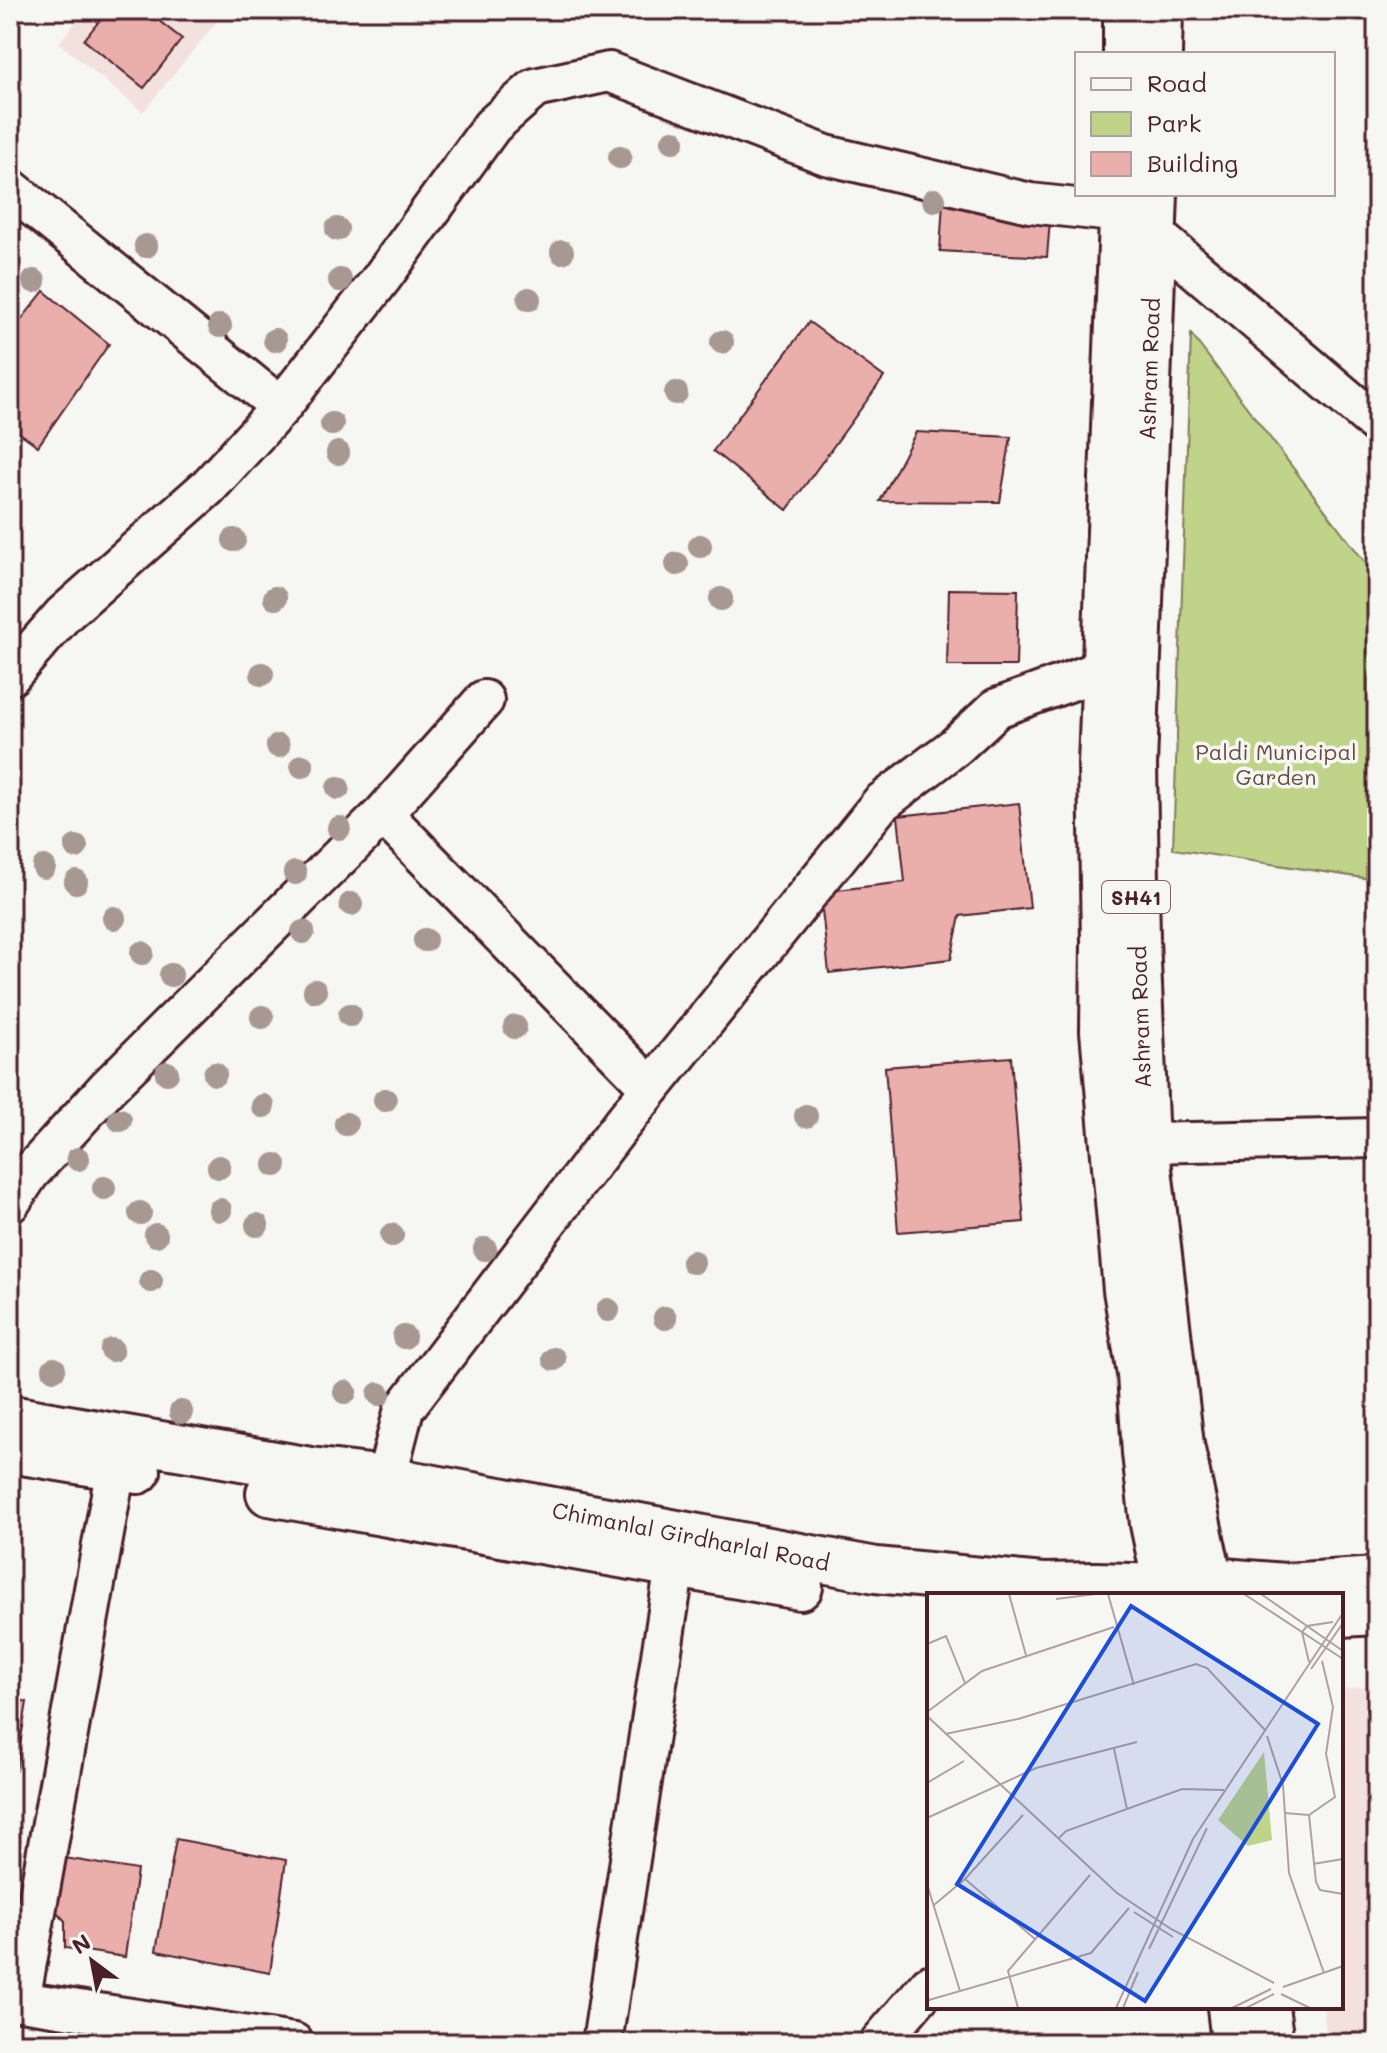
<svg xmlns="http://www.w3.org/2000/svg" width="1387" height="2053" font-family="Mali,sans-serif">
<style>
.built{fill:#f3e1dd}
.green{fill:#bfd389;stroke:#84795a;stroke-width:2}
.building{fill:#ebafab;stroke:#4a1f2b;stroke-width:2}
.lines{fill:none;stroke-linecap:round;stroke-linejoin:round}
.minor-casing{stroke:#4a1f2b;stroke-width:44}
.major-casing{stroke:#4a1f2b;stroke-width:50}
.minor{stroke:#f6f6f2;stroke-width:38}
.major{stroke:#f6f6f2;stroke-width:44}
.tree{fill:#a79891}
.labels{text-anchor:middle;dominant-baseline:central;stroke-width:7;stroke-linejoin:round;paint-order:stroke}
.shield{fill:#f6f6f2;stroke:#7e6067;stroke-width:2}
.shield-label{font-size:20px;font-weight:bold;fill:#4a1f2b}
.street-label{font-size:22px;fill:#4a1f2b;stroke:#f6f6f2}
.park-label{font-size:22px;fill:#674c42;stroke:#f6f6f2}
.inset-road{fill:none;stroke:#b1a0a2;stroke-width:2}
.view{fill:#1d4ed8;fill-opacity:0.15;stroke:#1d4ed8;stroke-width:4}
.inset-edge{fill:none;stroke:#4a1f2b;stroke-width:4}
</style>
<rect width="100%" height="100%" fill="#f6f6f2"/>
<filter id="ink" filterUnits="userSpaceOnUse"><feTurbulence type="fractalNoise" baseFrequency=".0125" numOctaves="2"/><feDisplacementMap in="SourceGraphic" scale="16" xChannelSelector="R" yChannelSelector="G"/><feConvolveMatrix kernelMatrix="1 2 1 2 8 2 1 2 1" color-interpolation-filters="sRGB"/></filter>
<g filter="url(#ink)">
<path class="built" d="M85 10H206L218 20 143 112 59 43Z
M1377 1686V2043H1327L1323 2007H1341V1689Z"/>
<path class="green" d="M1191 334 1377 578V880L1173 849Z"/>
<path class="building" d="M108 10H145L182 39 144 88 84 40Z
M943 201 1051 208 1047 257 940 251Z
M44 291 109 344 38 446 10 426V334Z
M809 322 884 377 787 510 713 451Z
M916 432 1011 437 1000 502 880 501Z
M949 589 1018 590 1016 666H947Z
M1019 803 1030 908 960 916 951 959 829 973 820 892 905 882 898 816Z
M1011 1057 1024 1222 898 1232 885 1067Z
M10 1688V1697L27 1702 16 1770 10 1768Z
M176 1839 286 1860 270 1973 156 1951Z
M65 1858 137 1870 125 1957 65 1948V1921L54 1909Z"/>
<g class="lines">
<g class="minor-casing">
<path id="minor" d="M10 188 281 407
M1154 234 1377 424
M10 676 63 615 208 487 281 407 381 279 492 126 535 88 609 72 826 155 1030 203 1122 213
M383 814 651 1088
M1146 1143 1377 1138
M10 1203 29 1174 107 1088 383 814 484 700
M116 1467 20 2001 294 2043
M386 1479 404 1409 621 1125 881 803 956 746 997 708 1104 669
M602 2043 675 1565
M879 2043 929 1985"/>
</g>
<g class="major-casing">
<path id="major" d="M1126 54V10
M1159 54 1160 10
M1123 194 1101 765 1104 942 1103 1031 1126 1290 1140 1374 1145 1453 1153 1524 1168 1595
M1155 194 1134 765 1137 940 1146 1143 1181 1445 1213 1595
M10 1418 310 1470 386 1479 876 1570 1043 1586 1096 1585 1165 1587 1210 1580 1285 1586 1377 1580
M10 1450 138 1471
M269 1493 800 1587
M1341 1614 1377 1612
M1230 2007 1234 2043
M1266 2007 1271 2043"/>
</g>
<use href="#minor" class="minor"/>
<use href="#major" class="major"/>
</g>
<g class="tree">
<circle cx="673" cy="141" r="12"/>
<circle cx="620" cy="157" r="12"/>
<circle cx="934" cy="200" r="12"/>
<circle cx="337" cy="229" r="12"/>
<circle cx="146" cy="246" r="12"/>
<circle cx="562" cy="252" r="12"/>
<circle cx="340" cy="280" r="12"/>
<circle cx="34" cy="281" r="12"/>
<circle cx="529" cy="299" r="12"/>
<circle cx="220" cy="326" r="12"/>
<circle cx="275" cy="340" r="12"/>
<circle cx="722" cy="342" r="12"/>
<circle cx="676" cy="393" r="12"/>
<circle cx="332" cy="424" r="12"/>
<circle cx="338" cy="453" r="12"/>
<circle cx="234" cy="540" r="12"/>
<circle cx="700" cy="546" r="12"/>
<circle cx="677" cy="564" r="12"/>
<circle cx="275" cy="598" r="12"/>
<circle cx="721" cy="599" r="12"/>
<circle cx="262" cy="674" r="12"/>
<circle cx="278" cy="746" r="12"/>
<circle cx="302" cy="766" r="12"/>
<circle cx="338" cy="788" r="12"/>
<circle cx="339" cy="828" r="12"/>
<circle cx="76" cy="847" r="12"/>
<circle cx="44" cy="867" r="12"/>
<circle cx="295" cy="873" r="12"/>
<circle cx="76" cy="882" r="12"/>
<circle cx="351" cy="904" r="12"/>
<circle cx="114" cy="918" r="12"/>
<circle cx="303" cy="932" r="12"/>
<circle cx="425" cy="940" r="12"/>
<circle cx="142" cy="953" r="12"/>
<circle cx="171" cy="975" r="12"/>
<circle cx="315" cy="991" r="12"/>
<circle cx="350" cy="1015" r="12"/>
<circle cx="262" cy="1017" r="12"/>
<circle cx="515" cy="1027" r="12"/>
<circle cx="167" cy="1073" r="12"/>
<circle cx="215" cy="1074" r="12"/>
<circle cx="385" cy="1100" r="12"/>
<circle cx="263" cy="1106" r="12"/>
<circle cx="806" cy="1116" r="12"/>
<circle cx="120" cy="1120" r="12"/>
<circle cx="346" cy="1124" r="12"/>
<circle cx="78" cy="1159" r="12"/>
<circle cx="275" cy="1165" r="12"/>
<circle cx="219" cy="1167" r="12"/>
<circle cx="104" cy="1188" r="12"/>
<circle cx="220" cy="1210" r="12"/>
<circle cx="140" cy="1213" r="12"/>
<circle cx="257" cy="1225" r="12"/>
<circle cx="156" cy="1235" r="12"/>
<circle cx="392" cy="1235" r="12"/>
<circle cx="485" cy="1249" r="12"/>
<circle cx="693" cy="1262" r="12"/>
<circle cx="151" cy="1281" r="12"/>
<circle cx="608" cy="1310" r="12"/>
<circle cx="665" cy="1318" r="12"/>
<circle cx="404" cy="1337" r="12"/>
<circle cx="112" cy="1350" r="12"/>
<circle cx="554" cy="1359" r="12"/>
<circle cx="54" cy="1369" r="12"/>
<circle cx="345" cy="1392" r="12"/>
<circle cx="379" cy="1394" r="12"/>
<circle cx="181" cy="1412" r="12"/>
</g>
</g>
<g class="labels">
<rect class="shield" x="1102" y="881" width="68" height="32" rx="6"/>
<g class="shield-label">
<text x="1136" y="897">SH41</text>
</g>
<g class="street-label">
<text transform="translate(1149 369) rotate(-88)">Ashram Road</text>
<text transform="translate(1140 1017) rotate(-92)">Ashram Road</text>
<text transform="translate(691 1536) rotate(11)">Chimanlal Girdharlal Road</text>
</g>
<g class="park-label">
<text x="1276" y="751">Paldi Municipal<tspan x="1276" dy="25">Garden</tspan></text>
</g>
</g>
<g transform="translate(927 1593)">
<rect width="416" height="416" fill="#f6f6f2"/>
<path d="M337 159 345 247 321 253 291 227Z" fill="#bfd389"/>
<path class="inset-road" d="M82 1 99 62M181 1 207 92M317 1 416 66M334 1 416 58M129 6 169 1M0 51 19 43 38 90M382 69 375 39 380 33 406 29M384 76 416 30M0 119 55 78 187 34M0 123 190 300 244 336 347 390M18 141 91 126 269 71 280 75 338 137M340 143 356 192 362 280 397 380M187 156 200 216M0 190 37 168M357 220 382 222 408 204 399 161 406 114 395 68M96 222 38 286 108 346M382 222 389 289 393 297 416 301M0 225 109 175 210 149M131 246 139 238 255 196 297 197M386 271 416 266M0 291 33 398M7 312 38 286M207 319 246 344M222 356 280 235M356 394 416 373M0 400 2 407 164 360 202 315M354 401 383 415M91 415 81 378 163 282M189 415 266 246 416 20M196 415 211 379M305 415 344 396M319 415 347 401"/>
<path class="view" d="M204 13 391 131 218 408 30 291Z"/>
<rect width="416" height="416" class="inset-edge"/>
</g>
<rect width="1387" height="2053" fill="none" stroke="#f6f6f2" stroke-width="40"/>
<rect x="20" y="20" width="1347" height="2013" fill="none" stroke="#4a1f2b" stroke-width="3" filter="url(#ink)"/>
<rect x="1075" y="52" width="260" height="144" fill="#f6f6f2" stroke="#b1a0a2" stroke-width="2"/>
<rect x="1091" y="78" width="40" height="12" fill="#f6f6f2" stroke="#b1a0a2" stroke-width="2"/>
<text x="1147" y="92" font-size="24" fill="#4a1f2b">Road</text>
<rect x="1091" y="112" width="40" height="24" fill="#bfd389" stroke="#b1a0a2" stroke-width="2"/>
<text x="1147" y="132" font-size="24" fill="#4a1f2b">Park</text>
<rect x="1091" y="152" width="40" height="24" fill="#ebafab" stroke="#b1a0a2" stroke-width="2"/>
<text x="1147" y="172" font-size="24" fill="#4a1f2b">Building</text>
<g transform="translate(92 1961) rotate(328)" stroke="#f6f6f2" stroke-width="6" paint-order="stroke">
<path d="M0-6L14 30L0 20L-14 30Z" fill="#4a1f2b"/>
<text y="-12" font-size="22" font-weight="bold" text-anchor="middle" fill="#4a1f2b">N</text>
</g>
</svg>
